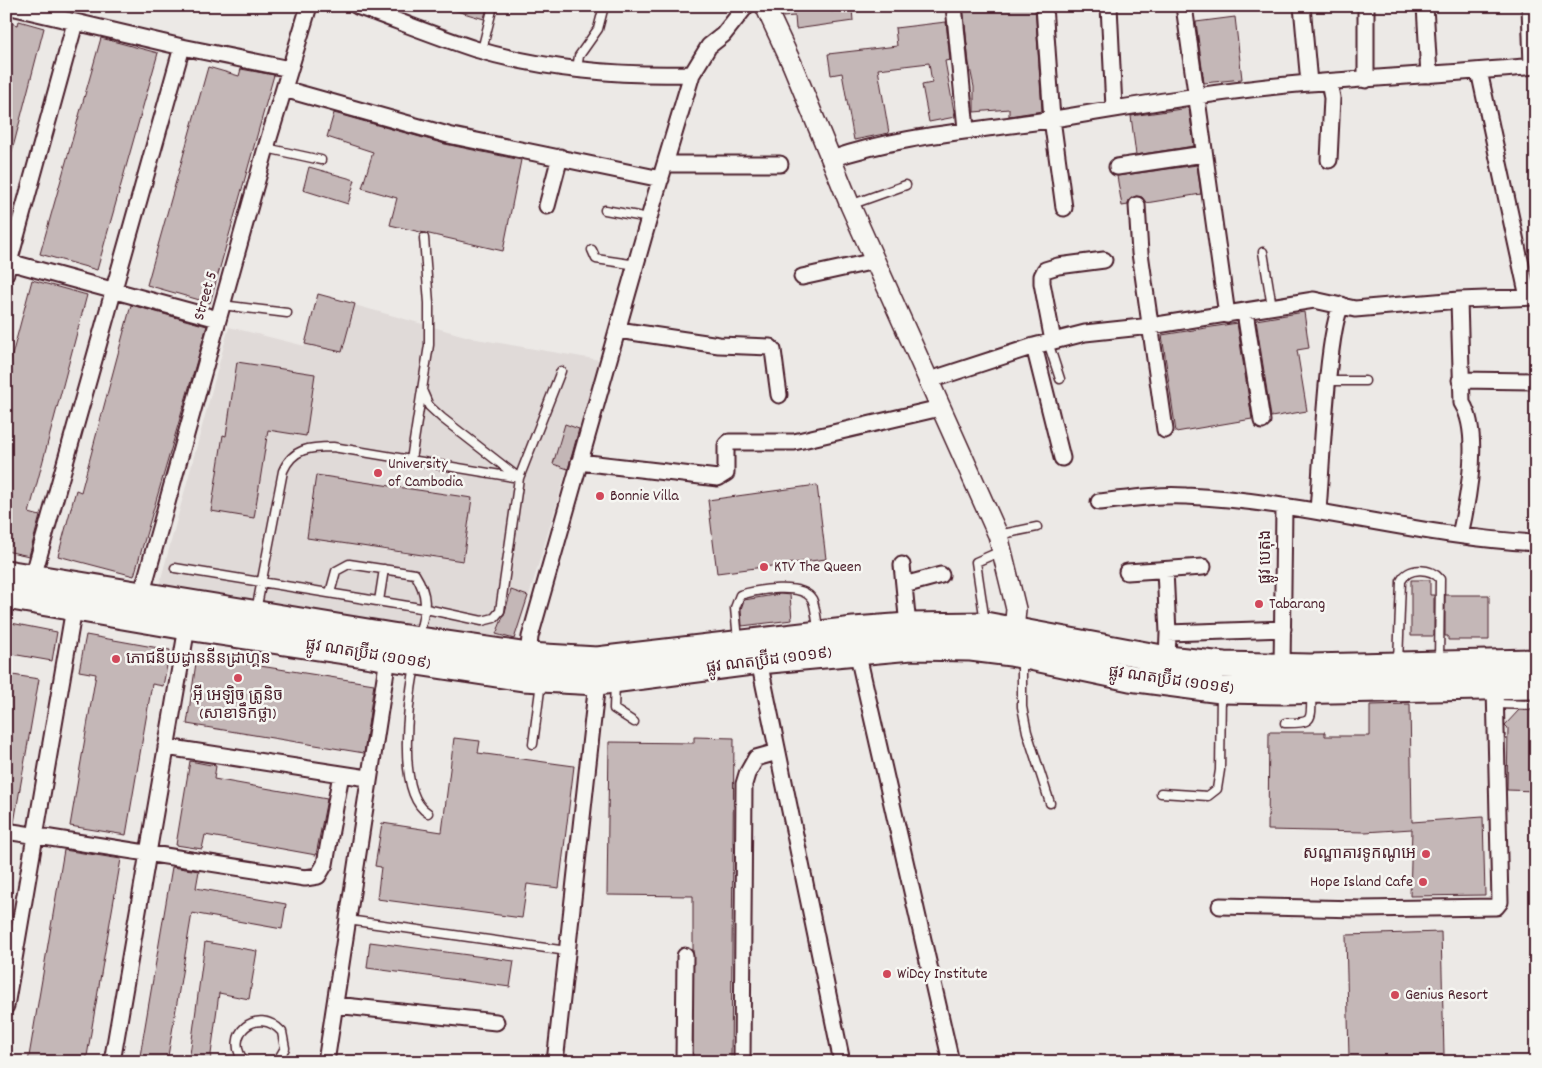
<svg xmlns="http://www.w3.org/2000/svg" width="1542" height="1068" font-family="Dekko,'Noto Sans Khmer',sans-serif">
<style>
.built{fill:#e0dad8}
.building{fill:#c4b7b7;stroke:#4a1f2b}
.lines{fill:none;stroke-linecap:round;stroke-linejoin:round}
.service-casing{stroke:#4a1f2b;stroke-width:11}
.minor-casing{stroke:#4a1f2b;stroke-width:19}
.tertiary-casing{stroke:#4a1f2b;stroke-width:22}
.primary-casing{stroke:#4a1f2b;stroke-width:29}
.service{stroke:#f6f6f2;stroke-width:8}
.minor{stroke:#f6f6f2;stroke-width:15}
.tertiary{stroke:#f6f6f2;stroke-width:19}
.primary{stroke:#f6f6f2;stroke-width:25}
.poi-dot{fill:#d1495b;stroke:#f6f6f2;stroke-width:2}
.labels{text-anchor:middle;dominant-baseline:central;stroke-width:5;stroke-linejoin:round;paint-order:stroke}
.street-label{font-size:16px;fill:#4a1f2b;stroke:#f6f6f2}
.poi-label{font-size:16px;fill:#4a1f2b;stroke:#f6f6f2;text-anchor:start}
</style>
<rect width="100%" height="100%" fill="#ece9e6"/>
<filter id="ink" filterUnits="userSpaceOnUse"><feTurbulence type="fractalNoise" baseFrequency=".02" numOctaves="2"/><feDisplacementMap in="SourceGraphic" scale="10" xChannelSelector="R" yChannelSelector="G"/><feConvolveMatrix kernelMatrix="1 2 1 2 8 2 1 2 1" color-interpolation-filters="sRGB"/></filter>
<g filter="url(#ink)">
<path class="built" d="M319 295 476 339 600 360 515 642 159 586 229 327 305 346Z"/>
<path class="building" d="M451 6H487L484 19 450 9Z
M781 6H830L831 12 852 9 853 21 796 29 795 16 783 17Z
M963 6H1035L1042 111 1009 116V109L974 112V87L969 63Z
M1235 17 1242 79 1204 83 1196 22Z
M19 21 44 28 10 159H6V22L18 25Z
M946 22 950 60 945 61 955 117 929 122 922 85 932 83 929 63 878 69 889 133 854 140 842 73 831 75 828 54 897 46 895 28Z
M101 38 158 53 97 270 40 254Z
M208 67 239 76 241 69 274 75 210 303 147 285Z
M1189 108 1194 146 1136 155 1131 116Z
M334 113 445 144 521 160 503 251 390 225 397 198 362 188 373 152 327 137Z
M1197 165 1201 194 1146 203 1142 197 1136 196 1129 200 1128 205 1122 206 1117 176Z
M309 167 355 180 348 204 303 190Z
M32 280 87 295 29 513 40 516 29 556 6 551V378Z
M318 294 355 304 342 352 305 344Z
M131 305 207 326 134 576 58 556 76 490 81 492Z
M1304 312 1309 348 1297 350 1307 411 1271 417 1256 320Z
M1237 323 1252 419 1176 432 1162 335Z
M237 362 315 374 306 436 268 430 254 518 211 511 223 435 226 436Z
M565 424 579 429 568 469 553 464Z
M316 475 472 498 463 561 307 538Z
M817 485 826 559 717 573 708 500Z
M1411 580H1430V595H1434V636H1411Z
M511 590 528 596 514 639 496 634 505 612Z
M780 594 790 595 792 620 742 626 741 609 744 600Z
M1445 595H1489V640H1448V636H1445Z
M6 622 57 632 52 661 6 653Z
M86 635 170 650 163 686 152 684 126 835 70 826 96 674 79 671Z
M197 656 374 684 364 753 187 724Z
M6 674 39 679 14 823 6 822Z
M1410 704 1412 822 1483 817 1485 895 1410 896 1412 829 1365 832 1268 830 1269 732H1325V736H1370V705Z
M1519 710 1536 711V791L1507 790 1508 728 1505 725Z
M694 737 734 738 731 1062H693V896L607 895 609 742 694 743Z
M454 738 480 741 478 753 574 766 559 888 527 884 522 918 377 899 381 867 375 866 382 823 442 832Z
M190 761 216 766 214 779 327 799 316 855 205 835 202 849 176 845Z
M64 850 121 859 102 968 86 1062H28Z
M172 867 199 871 196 888 286 904 282 929 192 913 167 1062H139Z
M1441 932 1444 1055 1349 1057 1346 935Z
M205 942 257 951 249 999 219 993 210 1062H189Z
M370 942 514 961 510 987 367 968Z"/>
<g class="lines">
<g class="service-casing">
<path id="service" d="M482 50 493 6
M577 69 579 56 598 29 604 6
M266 148 321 160
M850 205 906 185
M605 210 649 218
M592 250 596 259 637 265
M1263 252 1272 307
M222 305 287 313
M1048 342 1060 379
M1329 381H1365
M411 460 429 345V303L424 238
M998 535 1037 527
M175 568 426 609 482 621 494 618 500 611 519 478 561 371
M330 593 336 571 349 564 415 574C430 598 425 610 419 636
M379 601 384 569
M256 611 283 471C293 448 310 447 333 447L519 478 442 418 429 406 422 390
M985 622 976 562 1001 551
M738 640 735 608 740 595C756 590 802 582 812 599 816 607 816 621 819 630
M1022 659V707L1027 732 1050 803
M1398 663 1401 581C1408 567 1430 567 1440 579L1439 661
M415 665C409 698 395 793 428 813
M615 682 614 709 634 722
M1495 704 1536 705
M1285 723C1312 723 1312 722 1311 695
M533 744 541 682
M1161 793 1208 796 1217 789 1220 770 1221 692
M348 920 567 951
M245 1062C222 1036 257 1004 282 1032L285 1048 277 1062"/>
</g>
<g class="minor-casing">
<path id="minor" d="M7 6 182 47 290 69
M357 6C396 20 435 36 475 49 545 70 619 76 692 74
M954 6 966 129
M1044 6 1052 119 1064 208
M1109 6 1114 108
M1184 6 1227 315
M1302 6 1309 83
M1366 6V80
M1425 6 1429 75
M1530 6 1532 66
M1479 71 1528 297
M284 89 448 135 661 179
M831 159C903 134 979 131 1054 119 1139 105 1224 90 1309 83 1385 77 1460 73 1536 66
M1329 160 1332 98 1329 82
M666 164H780
M1117 167 1204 154
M1137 205 1140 253 1165 430
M547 206 560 157
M9 262 218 319
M6 273 75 23
M802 277 875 261
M1459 300 1462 403C1481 433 1468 500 1460 535
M1245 312 1262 421
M618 330 719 345 770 347 773 350 779 395
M1053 341 1042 283V276L1045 270 1058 266 1104 260
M1034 346 1062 458
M1460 380 1536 381
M927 381 1034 346 1085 333 1151 326 1314 300 1355 309 1459 300 1536 297
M579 462 718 478 726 473V445L729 442H794L940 408
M1099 502C1127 499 1157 494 1186 496 1304 501 1418 537 1536 543
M1318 511C1321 476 1327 325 1342 305
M902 565 908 626
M1165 570 1168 633 1167 659
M1127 572 1203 567
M33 577 182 47
M904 585 941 575
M141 596 266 148 309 6
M1168 633 1283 629
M857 651 951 1062
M528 656 530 637 655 197 692 74 709 46 723 35 746 6
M759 661 842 1062
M1282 667 1284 507
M166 747 361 777
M6 831 305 878 318 876 325 864 341 774
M1220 906 1361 909 1496 907 1500 902 1495 687
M335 1005 496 1022
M6 1006 74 608
M112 1062 187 627
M326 1062 389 651
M555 1062 597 682
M684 1062 685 956
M742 1062 744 784 747 774 756 758 777 752"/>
</g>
<g class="tertiary-casing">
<path id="tertiary" d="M765 6 792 64 850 205 998 535 1016 609 1013 643"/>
</g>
<g class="primary-casing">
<path id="primary" d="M6 573 392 636 528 656 597 660 854 630 908 626 985 625 1167 659 1224 665 1310 667 1536 662
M6 596 187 627 523 678 597 682 759 661 911 647 971 648 1011 653 1130 678 1221 690 1282 691 1536 686"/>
</g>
<use href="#service" class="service"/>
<use href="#minor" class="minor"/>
<use href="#tertiary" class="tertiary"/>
<use href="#primary" class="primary"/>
</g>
</g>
<g class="poi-dot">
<circle cx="378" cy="473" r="5"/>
<circle cx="600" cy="496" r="5"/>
<circle cx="764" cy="567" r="5"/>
<circle cx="1259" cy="604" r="5"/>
<circle cx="116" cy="659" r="5"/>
<circle cx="238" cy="678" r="5"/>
<circle cx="1426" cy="854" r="5"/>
<circle cx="1423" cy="882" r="5"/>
<circle cx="887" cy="974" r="5"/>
<circle cx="1395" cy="995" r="5"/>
</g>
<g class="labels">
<g class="street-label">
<text transform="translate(206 296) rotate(-74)">Street 5</text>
<text transform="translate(1266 557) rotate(-90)">ផ្លូវ បេតុង</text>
<text transform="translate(368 655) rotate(9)">ផ្លូវ ណតប្រ៊ីដ (១០១៩)</text>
<text transform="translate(769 661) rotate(-7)">ផ្លូវ ណតប្រ៊ីដ (១០១៩)</text>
<text transform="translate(1171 681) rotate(8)">ផ្លូវ ណតប្រ៊ីដ (១០១៩)</text>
</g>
<g class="poi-label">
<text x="388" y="464">University<tspan x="388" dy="18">of Cambodia</tspan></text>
<text x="610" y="496">Bonnie Villa</text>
<text x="774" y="567">KTV The Queen</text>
<text x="1269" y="604">Tabarang</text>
<text x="126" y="659">ភោជនីយដ្ធាននីនដ្រាហ្គន</text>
<text x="238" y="696" text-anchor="middle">អ៊ី អេឡិច ត្រូនិច<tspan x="238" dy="18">(សាខាទឹកថ្លា)</tspan></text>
<text x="1416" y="854" text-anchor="end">សណ្ឋាគារទូកណូអេ</text>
<text x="1413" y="882" text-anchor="end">Hope Island Cafe</text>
<text x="897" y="974">WiDcy Institute</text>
<text x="1405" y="995">Genius Resort</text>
</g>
</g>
<rect width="1542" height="1068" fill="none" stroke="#f6f6f2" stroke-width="25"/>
<rect x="12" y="12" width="1517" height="1043" fill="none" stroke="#4a1f2b" stroke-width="2" filter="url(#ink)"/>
</svg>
